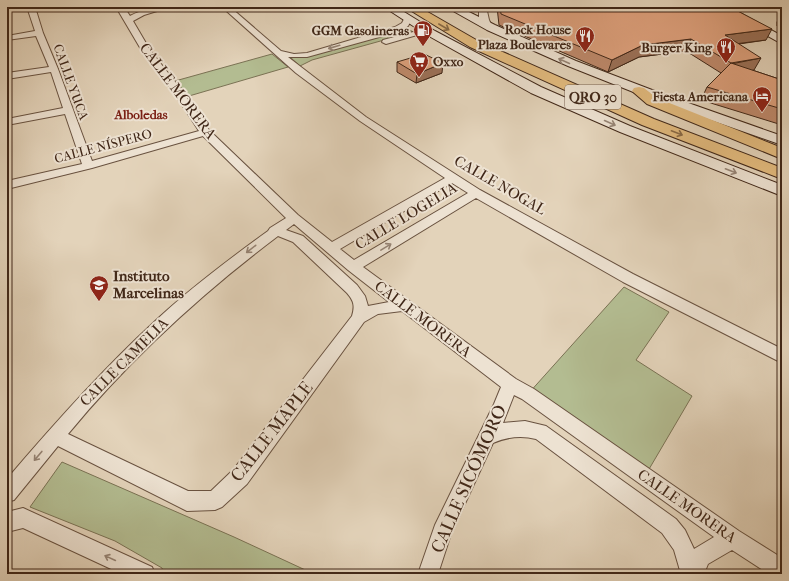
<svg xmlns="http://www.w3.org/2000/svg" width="789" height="581" font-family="'IM FELL French Canon',serif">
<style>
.green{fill:#b3bc91;stroke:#7a7254}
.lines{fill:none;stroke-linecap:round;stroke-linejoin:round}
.minor-casing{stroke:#695240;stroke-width:2}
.tertiary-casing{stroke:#695240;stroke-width:2}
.secondary-casing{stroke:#402718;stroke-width:2}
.primary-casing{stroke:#402718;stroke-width:2}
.minor{fill:#ede2d2;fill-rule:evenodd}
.tertiary{fill:#ede2d2;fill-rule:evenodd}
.secondary{fill:#ede2d2;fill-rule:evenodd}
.primary{fill:#e2ba7d;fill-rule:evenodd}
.wall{fill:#bf8a6c;stroke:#402718}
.shaded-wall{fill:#9b7158;stroke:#402718}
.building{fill:#dea17d;stroke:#402718}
.oneway{stroke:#896945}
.oneway2{stroke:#968475}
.labels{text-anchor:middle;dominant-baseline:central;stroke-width:4;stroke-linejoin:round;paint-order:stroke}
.far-poi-label{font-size:13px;font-weight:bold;fill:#402718;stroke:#ede2d2;text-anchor:end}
.far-street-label{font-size:13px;fill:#402718;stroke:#ede2d2}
.far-neighbourhood-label{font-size:13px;font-weight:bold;fill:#7a1f14;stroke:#ede2d2}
.shield{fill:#ede2d2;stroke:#745f50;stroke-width:1}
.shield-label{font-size:14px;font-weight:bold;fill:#402718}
.street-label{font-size:15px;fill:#402718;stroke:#ede2d2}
.poi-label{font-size:15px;font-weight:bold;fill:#402718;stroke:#ede2d2;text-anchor:start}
.near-street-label{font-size:18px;fill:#402718;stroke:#ede2d2}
</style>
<rect width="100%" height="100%" fill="#e3d3ba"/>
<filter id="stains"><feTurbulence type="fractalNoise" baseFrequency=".005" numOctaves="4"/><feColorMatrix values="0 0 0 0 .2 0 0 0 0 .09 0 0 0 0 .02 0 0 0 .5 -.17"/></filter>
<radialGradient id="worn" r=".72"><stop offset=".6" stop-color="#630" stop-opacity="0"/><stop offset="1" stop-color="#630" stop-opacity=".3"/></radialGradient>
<path class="green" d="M404 26 413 32 312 60 300 66 291 58 351 44Z
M272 54 288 67 189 96 175 81Z
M624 287 669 312 636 360 692 396 645 476 528 394Z
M62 462 234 537 314 574H164L162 568 115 541 30 507Z"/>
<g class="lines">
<g class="minor-casing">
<path id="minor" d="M7 7H18L7 10Z
M27 7H35L43 33 58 69 92 161 199 131 173 91 142 51 116 7H124L130 16C143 9 155 7 170 7L144 15 133 21 150 50 180 88 209 130 298 215 332 242 445 178 360 121 296 73 222 7H230L281 51 294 54 307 53 395 27 402 23 405 17H411L412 19 408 26 401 31 307 57H288L366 117 480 190 633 274 782 349V363L623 282 476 198 363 267 516 379 534 389 739 531 782 558V574H769L732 550 708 564 704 574H681L674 550 662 533 536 439C521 435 507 437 493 443L451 534 438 574H418L435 525 494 404 501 387 402 311 378 314 364 322 247 484 222 507 215 510 187 511 58 446 14 500 7 502V479C53 425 100 372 152 324 188 290 228 260 268 231L270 228 286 218 203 136 92 168 7 189V181L82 164 65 114 7 125V119L63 108 51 72 7 79V73L49 67 36 36 7 40V36L35 31ZM452 183 468 193 354 260 340 249ZM294 224 348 270 389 302 368 306 365 296 357 285 303 236 286 230ZM278 236 293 242 347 293C354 301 355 306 352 316L233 470 211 491H188L68 434C130 359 201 294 278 236ZM514 395 522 399 714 537 694 549 685 530 676 519 546 426 525 421 503 423Z
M417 31H431L435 33 431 35H417L386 44 382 42 383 40Z
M23 508 152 567 155 574H122L23 528 7 532V512Z"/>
</g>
<g class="tertiary-casing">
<path id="tertiary" d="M482 7H491L487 11 489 20 492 26 490 28H484L479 20V11Z"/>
</g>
<g class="secondary-casing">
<path id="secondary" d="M384 7H396L435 31 541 87 630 126 782 185V196L620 132 531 93 427 35Z
M446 7H459L495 25 576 61 660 93 782 136V145L651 99 568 66 487 30Z
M716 7H729L782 36V44Z"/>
</g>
<g class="primary-casing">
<path id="primary" d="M405 7H419L478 41 654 119 782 168V179L642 125 470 47Z
M639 87 644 88 657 98 782 148V159L647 104 632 91 634 88Z"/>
</g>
<use href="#minor" class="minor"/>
<use href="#tertiary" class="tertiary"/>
<use href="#secondary" class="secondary"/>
<use href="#primary" class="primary"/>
</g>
<path class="wall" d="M497 7H730L766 40 739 44 754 70H752L782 80V125L701 100 707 87 721 73 686 51 639 57 608 72 499 25Z
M782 13V27L777 26V22Z
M397 62 442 73 416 83 397 72Z"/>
<path class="shaded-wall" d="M772 29 766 40 719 46 725 35Z
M691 39 686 51 639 57 608 72 612 60 643 45Z
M761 58 754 70 725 76 731 64Z
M443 63 442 73 416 83 417 74Z"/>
<path class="building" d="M500 7H730L772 29 725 35 761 58 731 63 691 39 643 45 612 60 501 14Z
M424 54 443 63 417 74 397 62Z
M731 63 782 80V109L707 87Z"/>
<defs><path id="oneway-shaft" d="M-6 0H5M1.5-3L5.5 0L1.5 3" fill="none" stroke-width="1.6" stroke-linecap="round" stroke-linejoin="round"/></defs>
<g class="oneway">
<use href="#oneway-shaft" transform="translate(444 27) rotate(30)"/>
<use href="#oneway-shaft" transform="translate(677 133) rotate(21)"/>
</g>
<g class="oneway2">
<use href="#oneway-shaft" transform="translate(334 47) rotate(164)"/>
<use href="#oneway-shaft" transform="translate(564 61) rotate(-156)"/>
<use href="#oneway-shaft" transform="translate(610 123) rotate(24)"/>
<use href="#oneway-shaft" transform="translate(731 171) rotate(21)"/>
<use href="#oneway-shaft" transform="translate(386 247) rotate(-31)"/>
<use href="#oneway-shaft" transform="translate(251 249) rotate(142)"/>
<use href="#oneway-shaft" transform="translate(38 456) rotate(130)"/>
<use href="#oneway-shaft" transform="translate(110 558) rotate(-155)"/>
</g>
<defs>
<g id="fuel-pin" transform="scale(1)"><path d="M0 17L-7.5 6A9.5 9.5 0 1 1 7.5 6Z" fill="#8f2418" stroke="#ede2d2"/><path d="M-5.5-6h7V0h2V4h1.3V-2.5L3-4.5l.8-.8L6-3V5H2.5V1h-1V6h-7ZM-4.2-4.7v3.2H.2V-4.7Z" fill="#fff"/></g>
<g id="restaurant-pin" transform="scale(1)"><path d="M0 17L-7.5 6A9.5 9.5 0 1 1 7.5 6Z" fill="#8f2418" stroke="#ede2d2"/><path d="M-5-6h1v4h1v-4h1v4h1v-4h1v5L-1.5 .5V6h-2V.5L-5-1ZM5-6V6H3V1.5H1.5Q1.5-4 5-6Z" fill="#fff"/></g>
<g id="supermarket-pin" transform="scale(1)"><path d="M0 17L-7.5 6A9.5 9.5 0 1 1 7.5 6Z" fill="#8f2418" stroke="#ede2d2"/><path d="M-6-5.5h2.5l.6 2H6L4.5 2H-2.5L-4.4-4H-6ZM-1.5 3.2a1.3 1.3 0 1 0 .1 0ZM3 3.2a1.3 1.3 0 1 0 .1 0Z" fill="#fff"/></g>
<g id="hotel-pin" transform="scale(1)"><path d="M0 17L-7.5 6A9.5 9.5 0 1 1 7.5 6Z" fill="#8f2418" stroke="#ede2d2"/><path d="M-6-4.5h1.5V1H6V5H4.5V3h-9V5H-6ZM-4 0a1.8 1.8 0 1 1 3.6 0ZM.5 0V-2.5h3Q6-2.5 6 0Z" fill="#fff"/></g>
<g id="school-pin" transform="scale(1)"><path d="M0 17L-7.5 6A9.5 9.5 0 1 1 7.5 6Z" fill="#8f2418" stroke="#ede2d2"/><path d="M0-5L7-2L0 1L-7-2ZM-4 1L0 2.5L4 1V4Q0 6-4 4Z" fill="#fff"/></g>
</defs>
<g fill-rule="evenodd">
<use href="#fuel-pin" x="423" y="30"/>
<use href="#restaurant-pin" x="585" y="36"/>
<use href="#restaurant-pin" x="726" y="47"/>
<use href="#supermarket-pin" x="419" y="61"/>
<use href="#hotel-pin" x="762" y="96"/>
<use href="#school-pin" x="99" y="285"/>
</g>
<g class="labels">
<g class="far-poi-label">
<text x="571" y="29">Rock House<tspan x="571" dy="15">Plaza Boulevares</tspan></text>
<text x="409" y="30">GGM Gasolineras</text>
<text x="712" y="47">Burger King</text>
<text x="433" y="61" text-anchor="start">Oxxo</text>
<text x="748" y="96">Fiesta Americana</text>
</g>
<g class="far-street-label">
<text transform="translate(71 82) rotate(70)">CALLE YUCA</text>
<text transform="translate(103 146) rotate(-15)">CALLE NÍSPERO</text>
</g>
<g class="far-neighbourhood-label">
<text x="141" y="114">Alboledas</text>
</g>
<rect class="shield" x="565" y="85" width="56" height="24" rx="3"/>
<g class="shield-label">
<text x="593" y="97">QRO 30</text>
</g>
<g class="street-label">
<text transform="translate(178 91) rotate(53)">CALLE MORERA</text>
<text transform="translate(500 185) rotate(30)">CALLE NOGAL</text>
<text transform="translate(406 216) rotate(-31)">CALLE LOGELIA</text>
<text transform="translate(423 319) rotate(37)">CALLE MORERA</text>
<text transform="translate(124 362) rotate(-45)">CALLE CAMELIA</text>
<text transform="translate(687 506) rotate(35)">CALLE MORERA</text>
</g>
<g class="poi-label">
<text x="113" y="276">Instituto<tspan x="113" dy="17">Marcelinas</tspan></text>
</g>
<g class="near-street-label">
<text transform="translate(272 432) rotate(-52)">CALLE MAPLE</text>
<text transform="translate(469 479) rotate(-66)">CALLE SICÓMORO</text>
</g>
</g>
<rect width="789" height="581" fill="none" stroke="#e3d3ba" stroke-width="24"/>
<rect x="8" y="8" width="773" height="565" fill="none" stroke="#402718" stroke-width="2"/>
<rect x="12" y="12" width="765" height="557" fill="none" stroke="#402718"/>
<rect width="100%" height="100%" filter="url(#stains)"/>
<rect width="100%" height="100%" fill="url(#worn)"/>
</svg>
